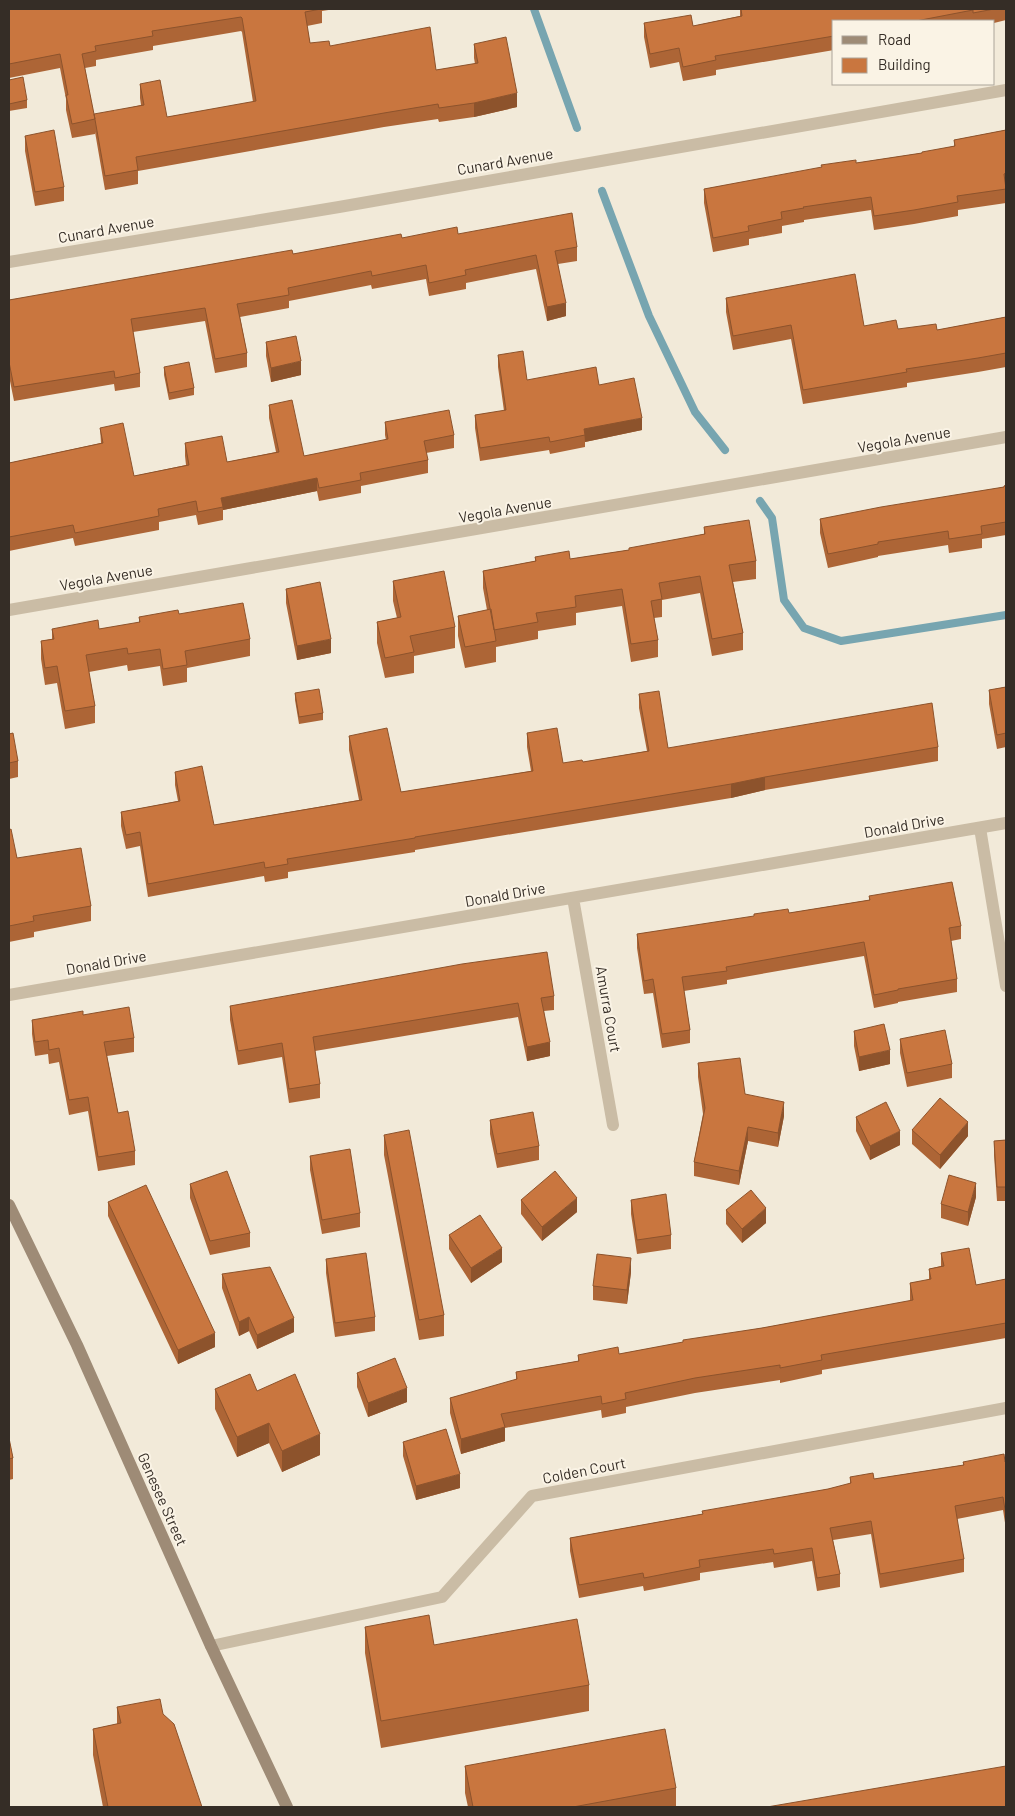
<svg xmlns="http://www.w3.org/2000/svg" width="1015" height="1816" font-family="Barlow,sans-serif">
<style>
.lines{fill:none;stroke-linecap:round;stroke-linejoin:round}
.stream{stroke:#77a5b0;stroke-width:8}
.street{stroke:#cabca5;stroke-width:12}
.secondary{stroke:#9e8b76;stroke-width:12}
.wall{fill:#ad6536;fill-rule:evenodd}
.shaded-wall{fill:#8d532c}
.building{fill:#c9763f;stroke:#8d532c}
.labels{text-anchor:middle;dominant-baseline:central;stroke-width:4;stroke-linejoin:round;paint-order:stroke}
.street-label{font-size:15px;fill:#352d26;stroke:#faf3e5}
</style>
<rect width="100%" height="100%" fill="#f2ead9"/>
<g class="lines">
<path class="stream" d="M534 9 577 128
M602 191 649 316 695 412 725 450
M760 501 772 518 784 600 804 628 841 641 1006 615"/>
<path class="street" d="M9 262 339 207 1006 90
M9 610 1006 437
M980 828 1006 986
M573 898 613 1125
M9 995 1006 823
M211 1646 442 1597 532 1496 1006 1408"/>
<path class="secondary" d="M9 1205 77 1345 211 1646 287 1807"/>
</g>
<path class="wall" d="M9 9H335L322 11V23L307 26 310 43 330 46 436 70 475 64 474 58V44L517 107 474 117 439 122 438 119 384 127 138 171V184L105 190 95 132V134L72 138 66 110V99L60 68 9 78ZM241 31 242 32 253 102 167 117 140 84V98L141 105 94 116 85 68 96 66V60L153 50V46Z
M740 9H1006V20L994 23V21H834V50L716 70V75L683 81 679 62 650 68 644 37V23L693 26 740 16Z
M9 80 27 100V108L9 111Z
M1006 130V203L958 210V216L914 224 874 230 871 210 804 220V222L782 226V233L749 239V245L713 252 704 203V189L856 163 922 153 954 146V140Z
M25 136 64 187V201L35 206 25 151Z
M458 234 577 247V261L558 264 566 316 547 321 536 269 466 283V289L429 296 426 279 372 289 371 285 289 301V308L240 317 247 353V367L215 373 205 321 133 332 140 373V387L115 391 114 384 14 401 9 376V300L293 254 402 238Z
M726 298 864 326 898 329 937 330 1006 317V367L978 372 907 383V387L803 404 791 339 733 350 726 312Z
M266 342 301 375 271 382 266 356Z
M498 355 527 380 599 385 642 430 585 442V447L550 454 549 450 480 461 475 428V415L504 411 498 367Z
M164 367 194 388V395L169 400 164 375Z
M269 405 304 456 386 440 385 435V422L454 435V448L426 453 428 460V473L361 486V493L319 501 317 491 223 510V520L198 525 196 515 159 522V530L75 546 73 538 9 551V463L101 443 100 428 134 476 186 465 185 456V443L227 462 276 452 269 418Z
M1006 485V535L982 539V548L949 553 948 545 878 556V557L828 568 820 533V519L1004 487Z
M704 527 756 561V579L733 582 743 633V650L712 656 700 593 662 600V617L654 618 658 640V657L631 662 622 606 576 613V625L538 631V639L496 647V662L465 668 458 636V616L487 610 483 588V571L535 561V557L570 559 629 550 704 534Z
M393 581 455 627V648L414 656V673L385 678 377 643V622L397 618 393 601Z
M286 589 331 653 297 660 286 603Z
M179 614 250 639V656L187 668V682L163 686 160 666 128 671 127 665 89 672 95 706V723L65 729 57 683 45 685 41 659V641L52 639V629H99L139 623V617Z
M1006 687V747L997 749 989 704V690Z
M295 693 323 713V720L299 724 295 700Z
M639 694 668 748 938 747V761L765 790 731 798 415 850V852L288 872V878L265 882 264 876 148 897 140 846 126 849 121 826V812L178 801 175 785V772L214 825 359 800 349 750V736L401 792 531 771 527 747V733L563 763 583 762 647 751 639 708Z
M9 734 18 761V777L9 779Z
M9 830 17 858 91 906V921L34 932V937L9 942Z
M869 896 961 926V939L951 941 957 979V992L898 1002V1003L874 1008 864 956 727 980V984L684 991 690 1030V1043L662 1048 653 993 644 994 637 948V934L789 913 869 900Z
M554 996V1010L544 1011 550 1056 527 1061 518 1017 315 1051 320 1084V1098L289 1103 282 1057 238 1065 230 1020V1006Z
M83 1015 134 1038V1052L107 1056 118 1113 135 1151V1165L98 1171 88 1111 69 1115 59 1062 49 1064 48 1054 35 1056 32 1034V1020Z
M854 1031 890 1064 859 1071 854 1046Z
M900 1039 952 1064V1078L907 1087 900 1053Z
M698 1063 745 1094 784 1116 778 1147 748 1141 739 1185 694 1176V1162L703 1114 698 1077Z
M856 1117 900 1145 870 1160 856 1131Z
M490 1120 539 1146V1160L497 1168 490 1134Z
M912 1130 968 1136 940 1169 912 1144Z
M384 1135 444 1315V1336L419 1340 384 1155Z
M1006 1140V1201H997L994 1155V1141Z
M310 1156 360 1213V1227L322 1234 310 1170Z
M190 1184 250 1233V1247L210 1255 190 1198Z
M976 1197 968 1226 941 1218V1204Z
M521 1200 577 1212 542 1241 521 1214Z
M631 1200 671 1235V1249L637 1254 631 1214Z
M108 1202 215 1347 178 1364 108 1216Z
M726 1210 766 1223 742 1243 726 1224Z
M449 1235 502 1262 471 1283 449 1249Z
M941 1253 976 1285 1006 1279V1338L822 1370V1374L780 1383V1380L695 1393 626 1407V1413L602 1418 601 1410 505 1428V1441L461 1454 450 1413V1398L516 1380V1372L578 1361V1355L619 1354 910 1301V1283L929 1280V1269L941 1266Z
M326 1259 375 1317V1331L335 1337 326 1273Z
M631 1272 627 1304 593 1300V1286Z
M222 1274 294 1332 257 1349 249 1331 239 1336 222 1288Z
M357 1373 407 1402 368 1417 357 1387Z
M215 1389 257 1391 320 1455 282 1472 269 1443 237 1457 215 1409Z
M9 1438 13 1458V1479L9 1480Z
M403 1442 460 1488 416 1500 403 1456Z
M963 1462H1006V1529L1003 1510 957 1519 964 1559V1572L880 1588 871 1534 833 1540 840 1574V1587L817 1591 812 1561 774 1568 773 1562 700 1573V1580L644 1591 643 1586 579 1598 570 1551V1538L702 1514 828 1489 850 1484V1477L874 1479 963 1465Z
M365 1627 589 1685V1711L381 1748 365 1653Z
M117 1707 202 1807H103L93 1755V1729L117 1724Z
M465 1766 676 1788V1807H468L465 1793Z"/>
<path class="shaded-wall" d="M517 93V107L474 117V103Z
M566 303V316L547 321V307Z
M301 361V375L271 382V368Z
M642 418V430L585 442 584 429Z
M317 478V491L223 510 221 498Z
M331 639V653L297 660V646Z
M765 777V790L731 798V784Z
M550 1042V1056L527 1061V1047Z
M890 1050V1064L859 1071V1057Z
M784 1102V1116L778 1147V1133Z
M968 1122V1136L940 1169V1155Z
M748 1127V1141L739 1185V1171Z
M900 1131V1145L870 1160V1146Z
M976 1183V1197L968 1226V1212Z
M577 1198V1212L542 1241V1227Z
M766 1208V1223L742 1243V1229Z
M502 1248V1262L471 1283V1268Z
M631 1258V1272L627 1304V1290Z
M249 1317V1331L239 1336V1322Z
M294 1318V1332L257 1349V1335Z
M215 1333V1347L178 1364V1350Z
M407 1388V1402L368 1417V1403Z
M269 1423V1443L237 1457V1437Z
M505 1427V1441L461 1454V1439Z
M320 1434V1455L282 1472V1451Z
M460 1474V1488L416 1500V1486Z"/>
<path class="building" d="M9 9H321L305 12 310 43 329 41 330 46 430 27 436 70 478 63 474 44 506 37 517 93 474 103 439 108 438 104 384 113 136 157 138 170 105 176 94 114 144 105 140 84 160 80 167 117 256 101 242 18 241 17 152 31 153 36 95 46 96 51 82 54 95 119 72 124 66 95H68L60 54 9 64Z
M741 9H994L973 13V10L916 21H834V36L715 56 716 60 683 67 679 48 650 54 644 23 691 15 693 26 742 16Z
M23 77 27 100 9 104V80Z
M54 130 64 187 35 192 25 136Z
M1006 130V173L1004 174 1006 189 957 196 958 202 914 210 874 216 871 197 803 207 804 208 781 212 782 219 748 226 749 231 713 238 704 189 822 167 821 165 856 160V163L922 153V152L955 146 954 140Z
M572 213 577 247 555 251 566 303 547 307 536 255 465 270 466 275 429 283 426 265 372 276 371 271 288 288 289 295 237 304 247 353 215 359 205 308 131 319 140 373 115 378 114 371 14 387 9 362V300L292 250 293 254 401 234 402 238 457 227 458 234Z
M855 274 864 326 896 320 898 329 936 324 937 330 1006 317V353L978 358 906 369 907 372 803 390 791 325 733 336 726 298Z
M296 336 301 361 271 368 266 342Z
M523 351 527 380 596 367 599 385 634 378 642 418 584 429 585 435 550 442 549 437 480 448 475 415 506 410 498 355Z
M189 362 194 388 169 393 164 367Z
M292 400 304 456 388 439 385 422 449 410 454 435 424 441 428 460 360 473 361 480 319 488 317 478 221 498 223 507 198 512 196 501 158 509 159 516 75 533 73 525 9 537V463L103 443 100 428 123 423 134 476 189 465 185 443 222 436 227 462 279 452 269 405Z
M1006 485V522L981 526 982 534 949 539 948 531 878 542V544L828 554 820 519 881 507 1004 487V486Z
M749 520 756 561 729 565 743 633 712 639 700 576 659 583 662 599 651 601 658 640 631 644 622 589 575 596 576 607 536 613 538 622 494 630 483 571 536 561 535 557 569 551 570 559 629 550V548L705 534 704 527Z
M444 571 455 627 410 636 414 652 385 658 377 622 401 617 393 581Z
M320 582 331 639 297 646 286 589Z
M243 603 250 639 185 651 187 665 163 669 160 649 128 654 127 648 86 655 95 706 65 711 57 666 45 668 41 641 54 639 52 629 98 620 99 629 140 622 139 617 178 610 179 614Z
M491 609 496 641 465 647 458 616Z
M1006 687V733L997 735 989 690Z
M319 689 323 713 299 717 295 693Z
M659 691 668 748 932 703 938 747 765 777 731 784 415 837V838L287 859 288 864 265 868 264 862 148 884 140 832 126 835 121 812 180 801 175 772 202 766 214 825 362 800 349 736 387 728 401 792 533 771 527 733 557 728 563 763 582 760 583 762 649 751 639 694Z
M13 733 18 761 9 763V734Z
M11 829 17 858 81 848 91 906 33 916 34 921 9 926V830Z
M952 882 961 926 949 928 957 979 898 989V990L874 995 864 942 726 967 727 971 682 977 690 1030 662 1034 653 979 644 981 637 934 754 916V914L788 909 789 913 870 900 869 896Z
M547 952 554 996 541 998 550 1042 527 1047 518 1003 313 1037 320 1084 289 1089 282 1043 238 1051 230 1006 462 964Z
M129 1007 134 1038 104 1042 118 1113 128 1111 135 1151 98 1157 88 1097 69 1100 59 1048 49 1050 48 1040 35 1042 32 1020 83 1011V1015Z
M884 1024 890 1050 859 1057 854 1031Z
M945 1030 952 1064 907 1073 900 1039Z
M740 1058 745 1094 784 1102 778 1133 748 1127 739 1171 694 1162 705 1108 698 1063Z
M940 1098 968 1122 940 1155 912 1130Z
M886 1102 900 1131 870 1146 856 1117Z
M533 1112 539 1146 497 1154 490 1120Z
M409 1130 444 1315 419 1320 384 1135Z
M1006 1140V1187H997L994 1141Z
M350 1149 360 1213 322 1220 310 1156Z
M227 1171 250 1233 210 1241 190 1184Z
M555 1171 577 1198 542 1227 521 1200Z
M949 1175 976 1183 968 1212 941 1204Z
M146 1185 215 1333 178 1350 108 1202Z
M751 1190 766 1208 742 1229 726 1210Z
M666 1194 671 1235 637 1240 631 1200Z
M480 1215 502 1248 471 1268 449 1235Z
M969 1248 976 1285 1006 1279V1323L821 1355 822 1360 780 1368V1365L695 1378 625 1393 626 1399 602 1404 601 1396 501 1414 505 1427 461 1439 450 1398 517 1379 516 1372 579 1361 578 1355 618 1347 619 1354 683 1342V1340L762 1328 913 1300 910 1283 931 1279 929 1269 944 1266 941 1253Z
M366 1253 375 1317 335 1323 326 1259Z
M597 1254 631 1258 627 1290 593 1286Z
M270 1267 294 1318 257 1335 249 1317 239 1322 222 1274Z
M395 1358 407 1388 368 1403 357 1373Z
M250 1374 257 1391 295 1374 320 1434 282 1451 269 1423 237 1437 215 1389Z
M446 1429 460 1474 416 1486 403 1442Z
M9 1438 13 1458 9 1459Z
M1004 1454 1005 1462H1006V1516L1003 1497 955 1506 964 1559 880 1574 871 1521 830 1528 840 1574 817 1578 812 1548 774 1554 773 1549 699 1560 700 1567 644 1578 643 1573 579 1585 570 1538 703 1514 702 1511 828 1489 851 1483 850 1477 873 1473 874 1479 964 1465 963 1462Z
M429 1615 434 1645 577 1619 589 1685 381 1721 365 1627Z
M160 1699 163 1714 174 1724 202 1807H108L93 1729 121 1723 117 1707Z
M665 1729 676 1788 573 1807H473L465 1766Z
M1006 1766V1807H767Z"/>
<g class="labels">
<g class="street-label">
<text transform="translate(505 161) rotate(-10)">Cunard Avenue</text>
<text transform="translate(106 229) rotate(-10)">Cunard Avenue</text>
<text transform="translate(904 439) rotate(-10)">Vegola Avenue</text>
<text transform="translate(505 509) rotate(-10)">Vegola Avenue</text>
<text transform="translate(106 577) rotate(-10)">Vegola Avenue</text>
<text transform="translate(904 825) rotate(-10)">Donald Drive</text>
<text transform="translate(505 894) rotate(-10)">Donald Drive</text>
<text transform="translate(106 962) rotate(-10)">Donald Drive</text>
<text transform="translate(609 1009) rotate(80)">Amurra Court</text>
<text transform="translate(584 1470) rotate(-11)">Colden Court</text>
<text transform="translate(163 1499) rotate(66)">Genesee Street</text>
</g>
</g>
<rect width="1015" height="1816" fill="none" stroke="#352d26" stroke-width="20"/>
<rect x="832" y="20" width="162" height="65" fill="#faf3e5" stroke="#aba499"/>
<rect x="842" y="36" width="25" height="8" fill="#9e8b76" stroke="#aba499"/>
<text x="878" y="45" font-size="15" fill="#352d26">Road</text>
<rect x="842" y="58" width="25" height="15" fill="#c9763f" stroke="#aba499"/>
<text x="878" y="70" font-size="15" fill="#352d26">Building</text>
</svg>
